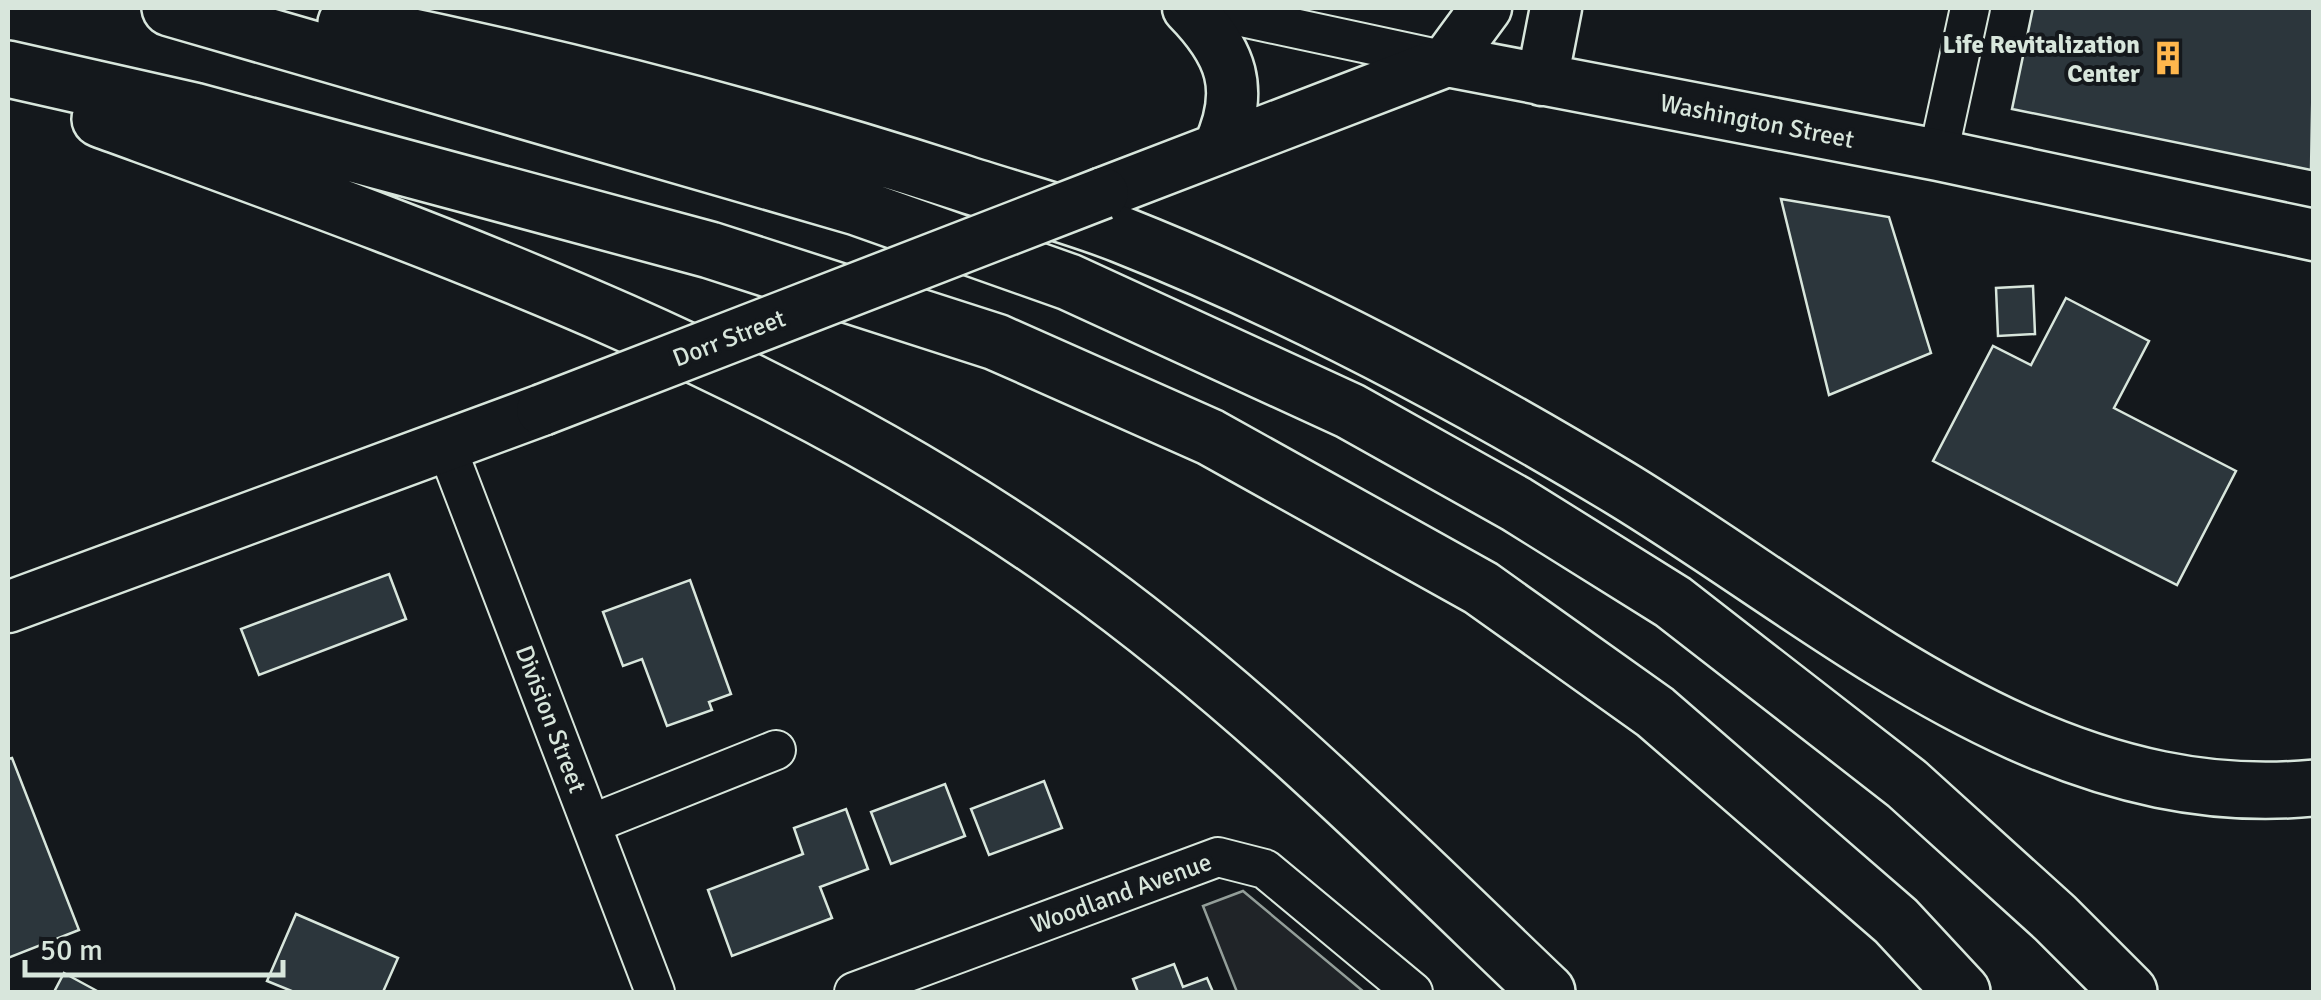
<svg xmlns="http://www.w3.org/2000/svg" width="2321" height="1000" font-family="Signika,sans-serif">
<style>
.green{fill:#202428;stroke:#939e99;stroke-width:2.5}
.building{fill:#2c363c;stroke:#d8e6dc;stroke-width:2.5}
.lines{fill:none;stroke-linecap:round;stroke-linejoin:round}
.minor-casing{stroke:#d8e6dc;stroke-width:42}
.major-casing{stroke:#d8e6dc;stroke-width:55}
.highway-casing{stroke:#d8e6dc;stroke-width:60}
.minor{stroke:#14181c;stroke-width:38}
.major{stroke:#14181c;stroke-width:50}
.highway{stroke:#14181c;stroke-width:55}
.major-bridge-casing{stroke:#d8e6dc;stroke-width:55;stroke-linecap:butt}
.major-bridge{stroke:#14181c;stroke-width:50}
.labels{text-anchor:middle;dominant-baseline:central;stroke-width:8;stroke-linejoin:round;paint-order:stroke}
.poi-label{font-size:25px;font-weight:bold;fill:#d8e6dc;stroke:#14181c;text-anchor:end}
.street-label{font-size:25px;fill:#d8e6dc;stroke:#14181c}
</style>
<rect width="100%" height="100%" fill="#14181c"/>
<path class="green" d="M1243 891 1364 992H1237L1203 906Z"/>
<path class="building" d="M2033 8H2314L2311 170 2012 109Z
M1781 199 1889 217 1931 353 1829 395Z
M2033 286 2035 334 1998 336 1996 288Z
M2066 298 2149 341 2114 408 2236 471 2177 585 1933 461 1993 346 2031 365Z
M389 574 406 619 259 675 241 629Z
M690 580 731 694 709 702 712 710 667 726 642 659 623 666 603 612Z
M12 758 79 930 8 958V759Z
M1044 781 1062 828 989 855 971 809Z
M945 784 965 836 891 864 871 812Z
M846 809 868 869 820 887 832 918 732 956 708 890 803 854 794 828Z
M296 914 398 958 383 992H294L267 981Z
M1174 964 1183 987 1207 978 1213 992H1138L1133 979Z
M64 973 99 992H54Z"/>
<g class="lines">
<g class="minor-casing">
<path id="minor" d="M1200 8 1447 61
M1938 155 1970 8
M446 446 655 992
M591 824 776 750
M854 992 1218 857 1265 869 1413 992"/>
</g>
<g class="major-casing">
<path id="major" d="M1188 8C1231 52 1246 89 1218 149
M1447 61 1938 155 2314 235
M1542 80 1556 8
M1103 193 1447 61 1486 8
M8 607 542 410"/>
</g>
<g class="highway-casing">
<path id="highway" d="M170 8 857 207 1069 282 1350 411 1516 504 1673 602 1907 784 2055 918 2129 992
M346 23C553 65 758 117 959 182 1013 200 1069 214 1122 235 1294 303 1461 392 1620 488 1834 618 2045 814 2314 788
M8 69 194 111 710 250 996 342 1210 437 1481 588 1655 712 1896 921 1962 992
M100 119C437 242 776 361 1071 571 1244 694 1394 846 1547 992"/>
</g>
<use href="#minor" class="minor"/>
<use href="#major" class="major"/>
<use href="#highway" class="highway"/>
<g class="major-bridge-casing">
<path id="major-bridge" d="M542 410 1103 193"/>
</g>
<use href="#major-bridge" class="major-bridge"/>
</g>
<defs>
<g id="building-bare" transform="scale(2.7)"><path d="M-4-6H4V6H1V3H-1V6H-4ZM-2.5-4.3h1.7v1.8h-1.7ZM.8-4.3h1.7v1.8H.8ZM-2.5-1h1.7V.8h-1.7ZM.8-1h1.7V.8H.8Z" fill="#ffb74d" stroke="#14181c" stroke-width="2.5" paint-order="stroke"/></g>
</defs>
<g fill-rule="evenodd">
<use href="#building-bare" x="2168" y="58"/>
</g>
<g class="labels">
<g class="poi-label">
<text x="2140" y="44">Life Revitalization<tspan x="2140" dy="29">Center</tspan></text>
</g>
<g class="street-label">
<text transform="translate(1757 121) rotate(11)">Washington Street</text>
<text transform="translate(729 338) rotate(-21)">Dorr Street</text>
<text transform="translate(551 719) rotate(69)">Division Street</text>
<text transform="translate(1121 893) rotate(-20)">Woodland Avenue</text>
</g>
</g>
<rect width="2321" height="1000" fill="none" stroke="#d8e6dc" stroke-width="20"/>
<path d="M25 960v15h258v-15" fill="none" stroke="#d8e6dc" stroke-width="5"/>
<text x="40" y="960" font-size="30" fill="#d8e6dc" stroke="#14181c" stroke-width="8" paint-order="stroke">50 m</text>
</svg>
